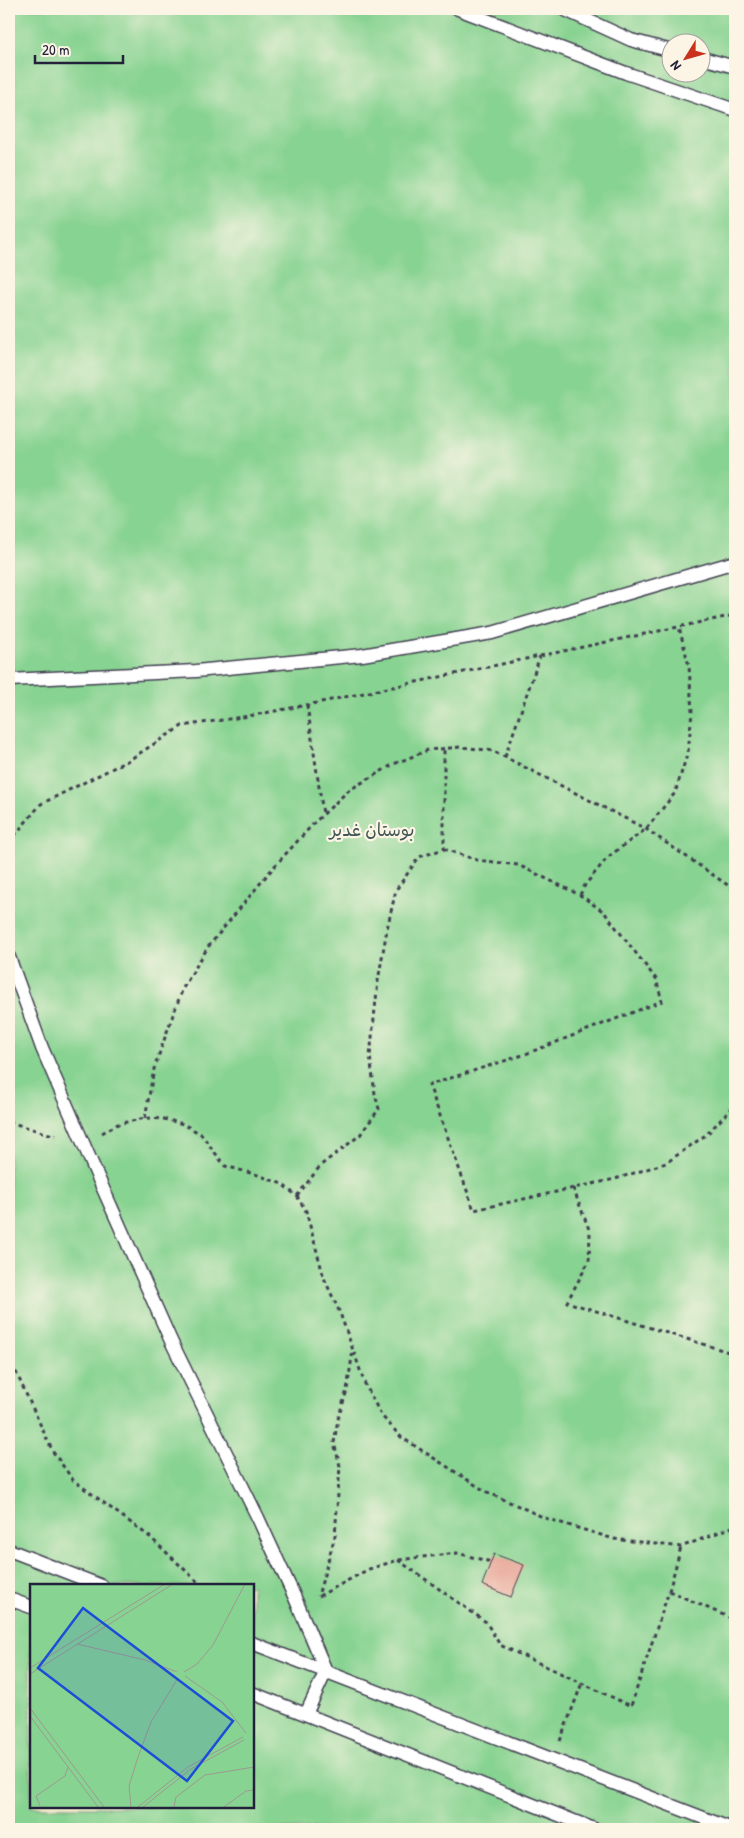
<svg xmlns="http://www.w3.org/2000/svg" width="744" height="1838" font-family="'Patrick Hand','Playpen Sans Arabic',sans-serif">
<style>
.green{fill:#87d391;stroke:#547a66;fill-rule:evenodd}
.building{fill:#e3978a}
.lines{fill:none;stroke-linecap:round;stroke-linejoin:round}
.service-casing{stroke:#414051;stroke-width:15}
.path{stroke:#414051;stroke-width:3;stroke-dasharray:4 4;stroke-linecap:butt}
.service{stroke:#fff;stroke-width:12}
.labels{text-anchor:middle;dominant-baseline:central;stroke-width:4.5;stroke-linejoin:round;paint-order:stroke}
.park-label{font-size:18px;fill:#405755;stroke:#fcf5e5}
.inset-road{fill:none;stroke:#9e9991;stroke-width:1}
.view{fill:#1d4ed8;fill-opacity:0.15;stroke:#1d4ed8;stroke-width:2.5}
.inset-edge{fill:none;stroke:#22223b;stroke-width:2.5}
</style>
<rect width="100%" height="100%" fill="#fcf5e5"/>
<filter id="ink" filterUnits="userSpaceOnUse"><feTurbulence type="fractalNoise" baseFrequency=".02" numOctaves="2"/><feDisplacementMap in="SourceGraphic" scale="10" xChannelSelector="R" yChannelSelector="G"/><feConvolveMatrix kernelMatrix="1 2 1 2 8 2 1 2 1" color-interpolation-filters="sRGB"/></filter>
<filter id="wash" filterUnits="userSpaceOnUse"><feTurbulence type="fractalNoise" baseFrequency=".0096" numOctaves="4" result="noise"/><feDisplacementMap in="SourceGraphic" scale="20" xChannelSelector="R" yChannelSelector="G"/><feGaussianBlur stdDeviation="1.12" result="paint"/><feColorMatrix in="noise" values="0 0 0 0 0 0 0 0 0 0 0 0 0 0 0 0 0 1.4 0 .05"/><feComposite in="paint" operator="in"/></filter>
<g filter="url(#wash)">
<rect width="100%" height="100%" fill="#f1e8cb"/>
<path class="green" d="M9 9H735V1829H9ZM672 42H702V72H672ZM31 1586H252V1807H31Z"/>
<g id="blocks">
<path class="building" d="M494 1554 524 1565 511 1597 482 1585Z"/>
</g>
</g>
<g filter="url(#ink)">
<use href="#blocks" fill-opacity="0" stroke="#414051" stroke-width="1"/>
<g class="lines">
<g class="service-casing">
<path id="service" d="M458 9 626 73 735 110
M563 9 631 40 672 51
M702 58 735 67
M9 680 196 671 362 655 492 633 735 562
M9 957 42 1048 97 1175 171 1341 258 1518 295 1598 326 1671 306 1714
M9 1550 102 1586
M9 1599 31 1607
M252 1643 732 1829
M252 1693 594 1829"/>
</g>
<path class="path" d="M307 705 323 814
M505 757 540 656
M9 842 41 804 129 760 182 726 249 716 307 705 735 615
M444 849 477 860 518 865 580 895 604 912 656 979 662 1001 523 1055 429 1085 474 1210 615 1179 666 1163 707 1134 735 1105
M580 895 585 885 608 857 646 829 675 793 688 752 692 712 689 666 679 627
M145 1118 154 1069 169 1026 183 988 208 947 272 869 314 823 349 790 394 764 428 750 461 747 493 751 646 829 735 890
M9 1122 56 1136
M102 1133 118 1124 145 1118 164 1119 183 1124 201 1134 225 1166 258 1175 282 1184 297 1196 306 1211 324 1278 340 1313 353 1350 347 1390 338 1419 334 1443 340 1466 335 1536 318 1596
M573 1188 590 1232 589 1261 567 1302 735 1354
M297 1196 321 1165 360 1135 379 1109 375 1094 370 1056 378 981 387 929 396 890 419 857 444 849V748
M354 1352 364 1382 381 1415 401 1437 485 1491 545 1518 614 1539 681 1547 735 1526
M9 1357 53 1452 73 1480 150 1537 202 1586
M398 1560 486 1622 500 1645 631 1706 669 1591 681 1547
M669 1591 735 1620
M319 1596 369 1569 398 1560 457 1553 491 1562
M560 1741 582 1683"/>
<use href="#service" class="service"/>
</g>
</g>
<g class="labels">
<g class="park-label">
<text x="372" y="829">بوستان غدیر</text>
</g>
</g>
<g transform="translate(30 1584)">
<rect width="224" height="224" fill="#f1e8cb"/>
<path d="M0 0H224V223H0Z" fill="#87d391"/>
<path class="inset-road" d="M47 60 115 76 147 88M0 84 135 0M154 88 167 80 183 61 215 0M0 90 143 0M155 92 192 118 216 149M0 124 74 223M0 132 68 223M10 222 6 212 35 192 38 183M101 223 99 202 107 176 121 138 148 94M108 223 158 183 213 153M113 223 161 185 214 156M144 223 146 213 175 191 224 183M194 223 216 207 224 206"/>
<path class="view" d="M53 24 203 137 157 197 8 84Z"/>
<rect width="224" height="224" class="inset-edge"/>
</g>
<rect width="744" height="1838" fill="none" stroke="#fcf5e5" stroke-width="30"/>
<g transform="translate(686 58) rotate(233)"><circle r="24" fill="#fcf5e5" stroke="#a5a1a1"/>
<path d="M0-4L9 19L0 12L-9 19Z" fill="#c8321e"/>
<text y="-8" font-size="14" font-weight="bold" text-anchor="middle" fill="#22223b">N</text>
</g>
<path d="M35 55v8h88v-8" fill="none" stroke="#22223b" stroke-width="2.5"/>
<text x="42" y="55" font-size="15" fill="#22223b" stroke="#fcf5e5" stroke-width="4" paint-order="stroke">20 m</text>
</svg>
